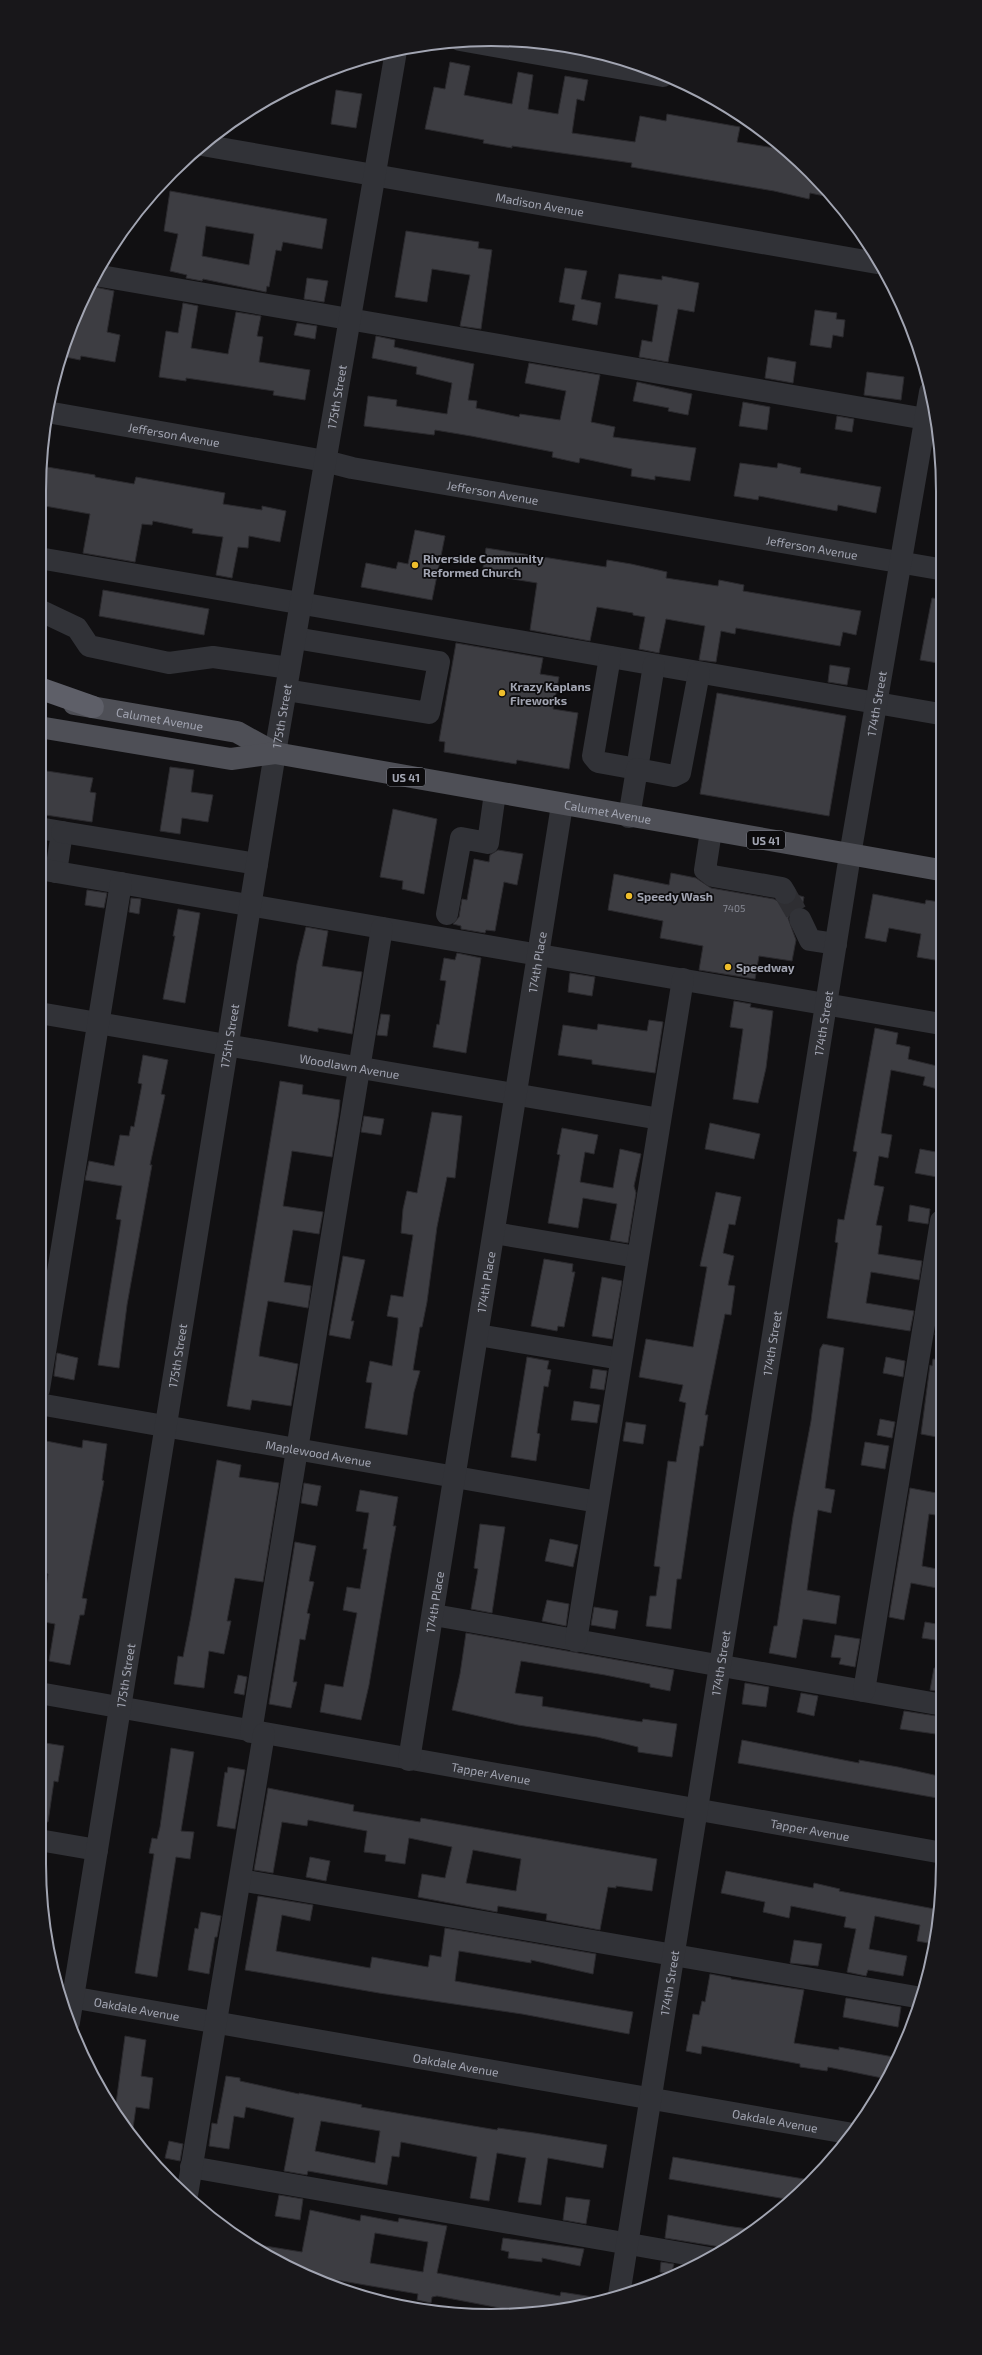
<svg xmlns="http://www.w3.org/2000/svg" width="982" height="2355" font-family="'Exo 2',sans-serif">
<style>
.building{fill:#3d3d42;stroke:#2b2a2e;fill-rule:evenodd}
.lines{fill:none;stroke-linecap:round;stroke-linejoin:round}
.minor-tunnel{stroke:#2e2e32;stroke-width:22;stroke-dasharray:22 11;stroke-linecap:butt}
.minor{stroke:#313237;stroke-width:22}
.major{stroke:#4e4f56;stroke-width:22}
.highway{stroke:#5e5f68;stroke-width:22}
.poi-dot{fill:#efbe2c;stroke:#0c0b0d;stroke-width:1.5}
.labels{text-anchor:middle;dominant-baseline:central;stroke-width:3.5;stroke-linejoin:round;paint-order:stroke}
.number-label{font-size:10px;fill:#898b96}
.shield{fill:#0c0b0d;stroke:#757780;stroke-width:1}
.shield-label{font-size:11px;font-weight:bold;fill:#a2a5b2}
.street-label{font-size:12px;fill:#a2a5b2;stroke:#0c0b0d}
.poi-label{font-size:12px;font-weight:bold;fill:#a2a5b2;stroke:#0c0b0d;text-anchor:start}
.rim{fill:none;stroke:#a2a5b2;stroke-width:2}
</style>
<rect width="100%" height="100%" fill="#111012"/>
<path class="building" d="M450 62 470 66 464 95 512 104 518 72 533 75 528 109 558 114 565 76 588 80 584 101 577 99 572 133 635 142 640 116 666 121 667 114 740 127 737 142 781 149 834 198 810 193 809 199 774 191 631 167 632 163 512 146V148L483 143 484 140 425 129 434 87 445 89Z
M336 90 362 94 356 128 331 124Z
M170 191 327 219 322 249 283 242 281 251 276 250 269 287 267 286 266 292 203 279 202 281 186 278 187 275 170 271 178 234 164 231ZM206 226 254 234 249 265 202 256Z
M406 231 479 242 478 248 492 250 481 329 460 326 470 275 432 269 427 302 395 297Z
M565 268 587 271 581 299 601 303 597 325 572 320 575 305 559 302Z
M619 274 662 280V276L699 283 694 312 678 309 668 362 639 357 642 340 652 342 658 305 615 298Z
M307 278 328 281 324 302 304 299Z
M90 286 114 291 107 332 120 335 115 362 81 356 80 360 61 356 63 346Z
M183 303 198 306 191 348 228 354 236 312 261 316 257 336 263 337 259 362 310 370 305 400 273 395 274 391 186 378V381L159 377 166 331 178 333Z
M815 310 837 313 836 319 845 320 843 337 833 335 831 348 810 345Z
M297 323 317 326 315 339 294 335Z
M376 336 395 340 394 347 474 364 468 400 477 401 476 408 519 417 520 414 560 420 566 391 525 383 529 363 600 375 591 422 615 427 613 437 696 448 690 481 655 476V480L631 476 632 469 580 458 579 463 552 457 553 452 471 436 435 430 434 435 364 426 368 396 397 400 396 406 447 414 452 383 416 374 417 367 372 358Z
M768 357 796 362 793 383 765 378Z
M867 372 904 377 901 400 864 395Z
M637 382 692 394 688 415 668 411 669 408 633 401Z
M743 402 770 407 767 430 739 426Z
M837 416 854 419 852 432 835 429Z
M740 463 777 468 778 463 801 468 800 473 881 487 876 513 838 505 837 511 759 496 758 500 734 496Z
M41 466 95 475V477L134 484 136 477 225 493 223 504 262 510V506L286 511 280 542 249 536 248 548 238 547 232 578 216 575 223 537 192 533 193 529 153 521 152 525 142 524 135 562 83 553 90 514 39 505Z
M415 530 445 536 432 600 361 587 366 563 396 569 398 562 408 564Z
M486 548 606 567 607 560 631 564 667 572 666 578 718 586 719 580 744 585 743 591 861 611 856 635 843 632 840 646 736 628 735 634 721 631 716 662 699 660 705 626 666 619 659 653 639 649 645 617 633 615V613L597 607 590 641 530 630 537 583 482 574Z
M103 590 209 609 204 635 99 616Z
M932 598 940 599V652L938 663 920 660Z
M456 643 543 658 540 674 559 677 553 709 578 713 569 769 517 760 516 764 444 752 445 742 439 741Z
M830 665 850 668 847 685 828 682Z
M717 693 846 716 829 816 700 794Z
M170 767 194 770 191 792 213 795 208 822 182 818 180 834 160 831Z
M40 770 93 778 90 792 96 793 92 822 39 814Z
M393 809 437 819 424 894 402 889 403 881 380 877Z
M498 850 523 854 517 885 504 882 495 931 486 930 485 933 461 929V926L453 924 459 917 462 899 467 900 474 859 489 862 490 855Z
M671 873 696 878 711 888 774 899 785 905 792 903 797 895 804 897 802 907 794 908 788 918 796 940 792 961 759 956 755 979 699 970 703 946 660 938 663 921 608 910 614 874 669 885Z
M87 890 107 893 104 908 85 905Z
M873 894 925 904 926 900 940 902 941 961 917 957 921 934 889 928 886 942 865 938Z
M131 898 141 899 139 914 129 912Z
M178 909 200 913 185 1003 163 999 175 936H173Z
M306 927 328 931 322 966 362 972 352 1034 318 1028V1032L288 1026 297 964Z
M457 953 481 958 466 1053 433 1047 437 1024 439 1025 446 981 440 980 444 958 455 960Z
M570 973 595 977 592 996 568 992Z
M734 1001 751 1004 750 1007 773 1011 766 1068 758 1103 733 1099 743 1029 730 1027Z
M381 1014 390 1015 387 1036 377 1035Z
M649 1020 663 1022 655 1073 592 1064V1060L558 1055 563 1025 597 1030 598 1024 647 1031Z
M875 1028 898 1033 896 1044 910 1047 908 1059 941 1067V1090L923 1085 925 1077 891 1070 881 1133 892 1135 888 1158 879 1156 874 1185 884 1187 876 1225 882 1226 878 1254 922 1261 919 1280 871 1272 866 1303 914 1311 910 1331 827 1318 838 1243 835 1242 838 1219 844 1220 857 1152 853 1151Z
M143 1055 168 1060 161 1094 165 1095 150 1165H152L127 1305 119 1368 98 1365 121 1220 116 1219 122 1186 85 1180 89 1161 114 1166 120 1135 129 1136 131 1126 134 1127 142 1084 138 1083Z
M280 1081 303 1085 302 1094 340 1100 339 1112 332 1157 292 1151 283 1206 323 1212 319 1234 293 1230 284 1282 311 1286 308 1308 268 1301 260 1347 259 1356 298 1364 291 1406 252 1400 250 1410 227 1406Z
M432 1112 462 1116 455 1178 447 1177 437 1227 427 1302 422 1327H420L413 1370 420 1371 414 1392 407 1435 365 1428 372 1383 366 1382 370 1361 392 1366 398 1323V1318L387 1316 391 1295 403 1297 413 1235 401 1233 403 1209 407 1191 417 1193Z
M364 1116 384 1119 381 1135 361 1132Z
M710 1123 760 1134 754 1159 705 1149Z
M562 1128 598 1135 594 1154 585 1152 580 1182 613 1188 620 1149 641 1154 634 1186 636 1193 628 1243 610 1240 617 1204 583 1198 578 1228 548 1223 560 1155 557 1154Z
M920 1149 941 1153 937 1177 915 1173Z
M716 1192 741 1197 735 1225 729 1224 723 1253 734 1256 728 1285 735 1286 731 1315 725 1314 705 1415H708L703 1446H700L681 1579H677L671 1629 646 1626 650 1596H656L660 1567 654 1566 668 1461 676 1462 686 1403 679 1401 683 1385 639 1377 646 1339 693 1347 707 1267 700 1266Z
M910 1205 930 1209 928 1224 908 1221Z
M343 1256 365 1260 351 1321H354L350 1339 329 1335Z
M544 1259 573 1264 572 1272H575L564 1327 558 1326 557 1331 531 1326Z
M602 1277 622 1281 612 1339 592 1336Z
M938 1314 942 1315V1336L935 1335Z
M823 1344 844 1348 825 1488 835 1490 831 1513 818 1510 807 1590 840 1596 836 1624 803 1619 796 1658 769 1653 774 1626H777L793 1517 811 1421 820 1349Z
M57 1353 78 1358 74 1380 54 1376Z
M527 1357 549 1361 547 1369 551 1370 548 1387 544 1386 537 1433 540 1434 536 1461 511 1457Z
M886 1357 905 1361 903 1377 883 1373Z
M933 1359 942 1360V1438L921 1434 930 1365 932 1366Z
M593 1369 607 1371 604 1390 590 1388Z
M574 1401 600 1405 597 1423 571 1420Z
M880 1419 895 1422 892 1438 877 1435Z
M626 1422 646 1425 643 1444 623 1441Z
M41 1440 82 1448 83 1440 107 1444 102 1480 104 1481 82 1598 87 1599 84 1615H80L70 1665 49 1661 55 1624 39 1621V1604L43 1605 48 1574 39 1572V1450Z
M865 1442 889 1446 885 1469 861 1465Z
M217 1460 241 1465 239 1477 279 1483 263 1582 235 1578 227 1621H231L224 1654 209 1651 204 1688 174 1684 178 1656 183 1657 191 1616Z
M304 1483 321 1486 317 1506 301 1503Z
M910 1488 942 1494V1516L929 1514 922 1566 942 1570V1589L911 1583 904 1620 889 1617Z
M360 1490 398 1497 393 1526H396L391 1553 369 1685 361 1720 320 1712 325 1684 343 1687 357 1613 343 1610 347 1587 360 1589 367 1549H363L369 1513 356 1511Z
M480 1524 505 1527 492 1613 471 1609 478 1569 474 1568Z
M550 1539 578 1545 573 1567 545 1561Z
M295 1542 316 1546 309 1581 314 1582 307 1613 310 1614 305 1640 300 1639 293 1682H297L291 1708 269 1704Z
M547 1600 569 1604 566 1626 542 1621Z
M594 1607 618 1611 615 1629 591 1625Z
M925 1622 942 1625V1641L922 1638Z
M466 1633 674 1670 670 1691 650 1687V1684L605 1675 521 1661 515 1693 543 1697 542 1706 642 1722 643 1719 677 1724 672 1757 638 1752V1747L597 1737 518 1725 452 1710 460 1674Z
M835 1635 860 1639 855 1667 839 1664 841 1658 831 1657Z
M934 1668 942 1669 943 1692 930 1690Z
M238 1675 247 1677 244 1695 234 1693Z
M745 1683 769 1687 766 1707 742 1704Z
M801 1693 818 1696 814 1716 797 1712Z
M904 1711 943 1717V1735L900 1729Z
M742 1740 859 1763V1760L898 1767 943 1777V1799L738 1763Z
M39 1742 64 1746 58 1782 54 1781 48 1822 39 1821Z
M171 1748 194 1752 181 1831 194 1832 190 1859 176 1857 157 1977 135 1973 154 1854 149 1853 152 1838 157 1839 160 1827Z
M228 1767 245 1770 235 1829 217 1826 225 1772 227 1773Z
M268 1788 354 1805 353 1811 420 1822 421 1818 657 1859 652 1891 616 1886V1888L608 1887 600 1930 546 1920 547 1914 498 1906 497 1912 418 1897 422 1874 445 1878 452 1847 409 1838 405 1864 385 1861 386 1855 364 1852 367 1831 308 1820 307 1826 282 1822 273 1873 254 1870ZM473 1850 521 1859 516 1891 466 1883Z
M310 1857 330 1861 326 1881 306 1877Z
M726 1871 813 1888 814 1883 840 1889 839 1891 940 1910 934 1944 917 1941 920 1925 875 1916 869 1949 907 1956 903 1976 868 1970 866 1976 847 1972 856 1929 844 1927 846 1917 791 1906 789 1918 763 1912 765 1902 721 1893Z
M258 1896 313 1905 310 1921 282 1915 276 1951 370 1968 372 1957 428 1967 430 1955 441 1957 445 1928 596 1954 593 1974 531 1960V1963L459 1951 455 1981 633 2012 629 2034 522 2014 379 1993 245 1970Z
M201 1912 221 1916 217 1937H215L209 1974 188 1970 195 1928 198 1929Z
M794 1940 822 1944 818 1966 790 1963Z
M710 1974 731 1978V1979L804 1990 794 2043 839 2050V2047L899 2058 896 2064 887 2079 828 2067 827 2071 800 2067V2064L702 2046 701 2054 686 2051 693 2014 699 2015 702 2001 705 2002Z
M846 1998 901 2007 898 2027 843 2017Z
M125 2036 146 2040 141 2076 153 2078 149 2109 136 2107 132 2135 115 2111Z
M226 2076 240 2078V2081L299 2094V2093L362 2105 361 2107 497 2130 498 2128 534 2133 607 2145 603 2168 548 2158 541 2205 518 2202 526 2158 497 2153 489 2201 470 2198 477 2157 401 2142 399 2157 392 2156 387 2185 308 2171 307 2175 284 2171 294 2118 246 2107 244 2118 234 2116 229 2149 209 2146 212 2123 217 2124ZM321 2121 380 2131 375 2163 315 2151Z
M169 2141 183 2144 180 2161 165 2158Z
M673 2157 804 2179 802 2190 792 2200 669 2179Z
M279 2195 303 2199 300 2220 275 2216Z
M566 2197 590 2200 586 2224 563 2220Z
M310 2210 360 2221 361 2215 398 2222 399 2218 447 2226 437 2273 560 2296 561 2292 606 2299 579 2307 526 2313 437 2296 432 2297 431 2303 417 2300 418 2294 330 2279 329 2282 319 2280 265 2256 252 2247 253 2244 302 2252ZM375 2233 428 2242 423 2272 370 2263Z
M668 2215 727 2226 755 2230 727 2248 665 2238Z
M503 2238 584 2249 580 2266 542 2258V2262L508 2258 509 2252 501 2250Z
M661 2262 674 2264 671 2274 660 2272Z"/>
<g class="lines">
<path class="minor-tunnel" d="M785 893 800 919"/>
<g class="minor">
<path d="M460 40 663 76"/>
<path id="s1" d="M202 145 877 263"/>
<path d="M95 275 937 421"/>
<path id="s2" d="M47 412 325 461 352 468 939 569"/>
<path d="M39 558 940 714"/>
<path d="M39 610 77 628 89 646 169 663 213 657 289 668"/>
<path d="M610 657 593 756 598 762 637 769 654 665"/>
<path d="M286 690 429 713 439 662 295 638"/>
<path d="M629 817 637 769 674 776 680 773 699 673"/>
<path d="M39 828 62 832 56 872"/>
<path d="M711 831 705 870 713 876 782 888 785 893"/>
<path d="M62 832 257 864"/>
<path d="M39 869 941 1024"/>
<path d="M447 914 461 838 488 843 495 793"/>
<path d="M800 919 810 940 836 944"/>
<path id="s3" d="M39 1013 660 1119"/>
<path d="M494 1233 637 1257"/>
<path d="M478 1335 621 1359"/>
<path d="M39 1389 121 883"/>
<path id="s4" d="M39 1404 598 1502"/>
<path d="M434 1615 943 1705"/>
<path d="M576 1641 683 979"/>
<path d="M864 1691 941 1221"/>
<path id="s5" d="M39 1693 943 1853"/>
<path d="M251 1732 382 928"/>
<path id="s6" d="M409 1760 562 805"/>
<path d="M39 1840 97 1850"/>
<path d="M240 1880 922 1998"/>
<path id="s7" d="M59 1995 853 2134"/>
<path id="s8" d="M69 2022 275 753 396 51"/>
<path d="M191 2167 709 2258"/>
<path d="M187 2195 264 1734"/>
<path id="s9" d="M619 2295 850 855 930 392"/>
</g>
<g class="major">
<path id="s10" d="M74 704 237 732 275 753"/>
<path id="s11" d="M39 727 231 759 275 753 940 870"/>
</g>
<path class="highway" d="M39 688 93 707"/>
</g>
<g class="poi-dot">
<circle cx="415" cy="565" r="4"/>
<circle cx="502" cy="693" r="4"/>
<circle cx="629" cy="896" r="4"/>
<circle cx="728" cy="967" r="4"/>
</g>
<g class="labels">
<g class="number-label">
<text x="734" y="908">7405</text>
</g>
<g class="shield">
<rect x="387" y="768" width="38" height="18" rx="3"/>
<rect x="747" y="831" width="38" height="18" rx="3"/>
</g>
<g class="shield-label">
<text x="406" y="777">US 41</text>
<text x="766" y="840">US 41</text>
</g>
<g class="street-label">
<text stroke="none"><textPath href="#s1" startOffset="343">Madison Avenue</textPath></text>
<text stroke="none"><textPath href="#s8" startOffset="1647">175th Street</textPath></text>
<text stroke="none"><textPath href="#s2" startOffset="129">Jefferson Avenue</textPath></text>
<text stroke="none"><textPath href="#s2" startOffset="453">Jefferson Avenue</textPath></text>
<text stroke="none"><textPath href="#s2" startOffset="777">Jefferson Avenue</textPath></text>
<text stroke="none"><textPath href="#s9" startOffset="1612">174th Street</textPath></text>
<text stroke="none"><textPath href="#s8" startOffset="1323">175th Street</textPath></text>
<text stroke="none"><textPath href="#s10" startOffset="87">Calumet Avenue</textPath></text>
<text stroke="none"><textPath href="#s11" startOffset="577">Calumet Avenue</textPath></text>
<text stroke="none"><textPath href="#s6" startOffset="808">174th Place</textPath></text>
<text stroke="none"><textPath href="#s9" startOffset="1288">174th Street</textPath></text>
<text stroke="none"><textPath href="#s8" startOffset="999">175th Street</textPath></text>
<text stroke="none"><textPath href="#s3" startOffset="315">Woodlawn Avenue</textPath></text>
<text stroke="none"><textPath href="#s6" startOffset="484">174th Place</textPath></text>
<text stroke="none"><textPath href="#s9" startOffset="964">174th Street</textPath></text>
<text stroke="none"><textPath href="#s8" startOffset="675">175th Street</textPath></text>
<text stroke="none"><textPath href="#s4" startOffset="284">Maplewood Avenue</textPath></text>
<text stroke="none"><textPath href="#s6" startOffset="160">174th Place</textPath></text>
<text stroke="none"><textPath href="#s9" startOffset="640">174th Street</textPath></text>
<text stroke="none"><textPath href="#s8" startOffset="351">175th Street</textPath></text>
<text stroke="none"><textPath href="#s5" startOffset="459">Tapper Avenue</textPath></text>
<text stroke="none"><textPath href="#s5" startOffset="783">Tapper Avenue</textPath></text>
<text stroke="none"><textPath href="#s9" startOffset="316">174th Street</textPath></text>
<text stroke="none"><textPath href="#s7" startOffset="79">Oakdale Avenue</textPath></text>
<text stroke="none"><textPath href="#s7" startOffset="403">Oakdale Avenue</textPath></text>
<text stroke="none"><textPath href="#s7" startOffset="727">Oakdale Avenue</textPath></text>
</g>
<g class="poi-label">
<text x="423" y="558">Riverside Community<tspan x="423" dy="14">Reformed Church</tspan></text>
<text x="510" y="686">Krazy Kaplans<tspan x="510" dy="14">Fireworks</tspan></text>
<text x="637" y="896">Speedy Wash</text>
<text x="736" y="967">Speedway</text>
</g>
</g>
<path d="M0 0H982V2355H0ZM491 46H491A445 445 0 0 1 936 491V1864A445 445 0 0 1 491 2309H491A445 445 0 0 1 46 1864V491A445 445 0 0 1 491 46Z" fill="#18171a" fill-rule="evenodd"/>
<path class="rim" d="M491 46H491A445 445 0 0 1 936 491V1864A445 445 0 0 1 491 2309H491A445 445 0 0 1 46 1864V491A445 445 0 0 1 491 46Z"/>
</svg>
